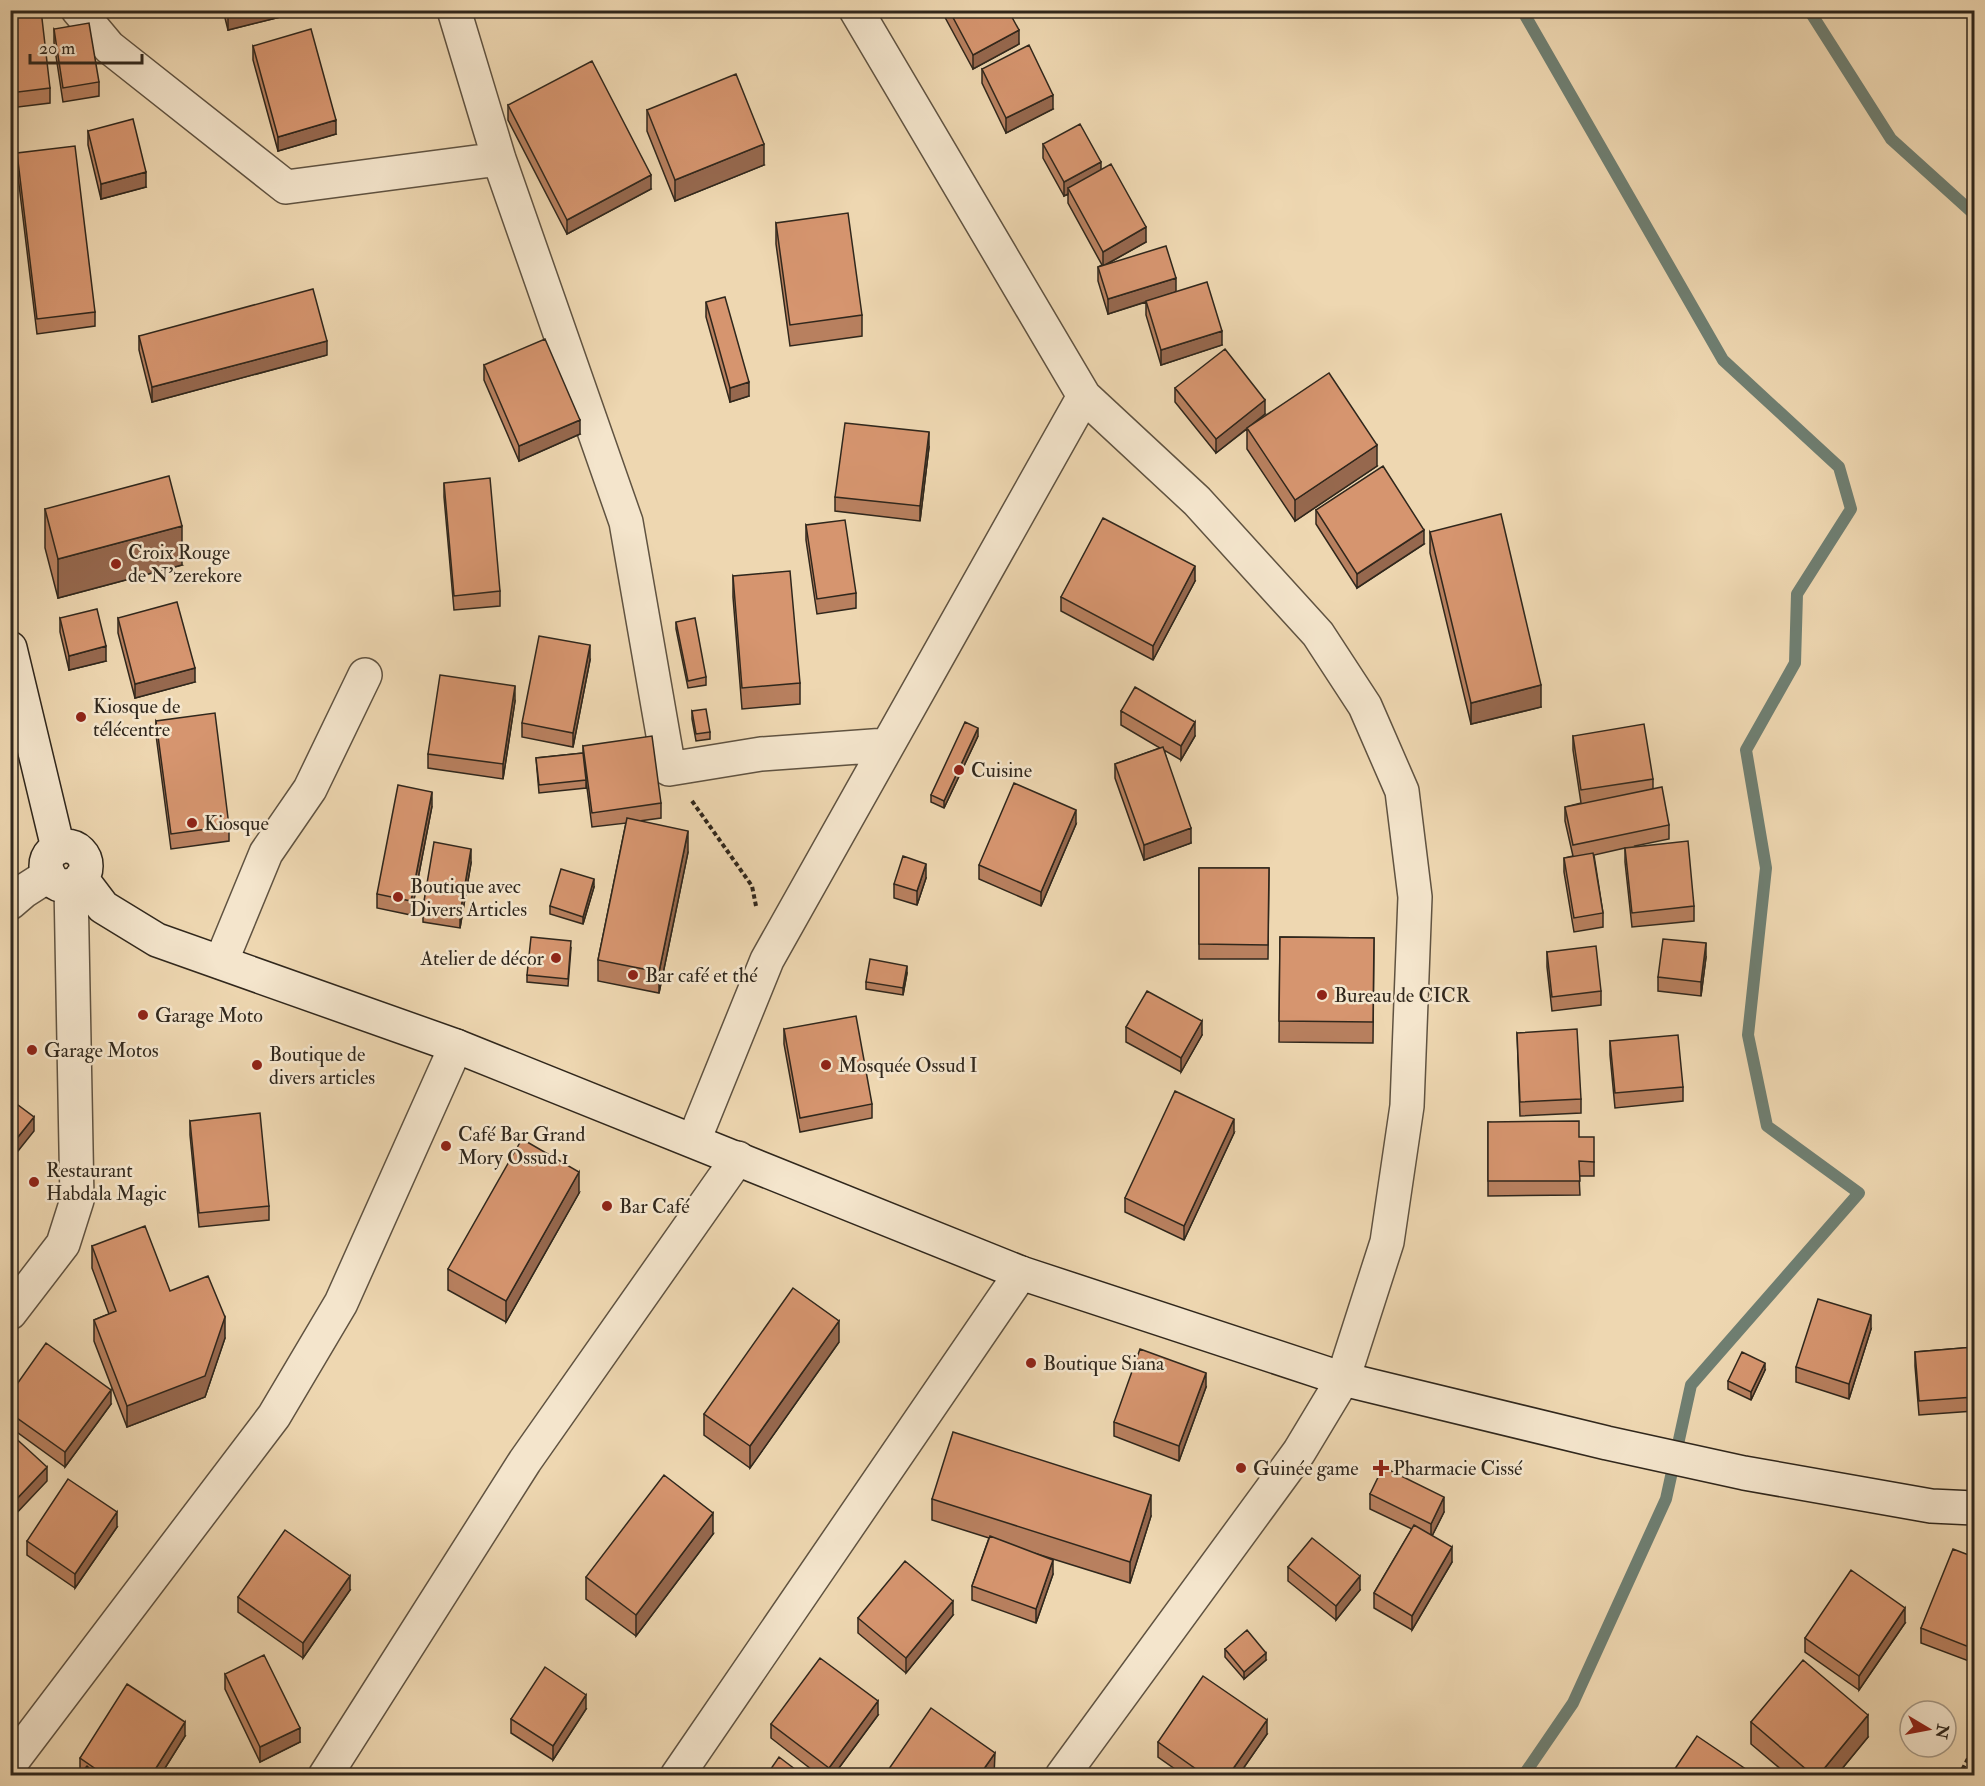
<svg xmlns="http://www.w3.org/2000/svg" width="1985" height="1786" font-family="'IM FELL Double Pica',serif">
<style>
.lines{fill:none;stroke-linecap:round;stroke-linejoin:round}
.stream{stroke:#6f7f72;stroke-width:12}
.street-casing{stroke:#605341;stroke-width:36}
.secondary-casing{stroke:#30271c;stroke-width:36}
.path{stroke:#30271c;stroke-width:4;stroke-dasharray:4.5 3;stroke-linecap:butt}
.street{stroke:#f4e5cc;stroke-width:33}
.secondary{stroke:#f4e5cc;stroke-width:33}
.wall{fill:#b8805f;stroke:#30271c;stroke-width:1.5}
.shaded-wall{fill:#96684e;stroke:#30271c;stroke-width:1.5}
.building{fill:#d6956f;stroke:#30271c;stroke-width:1.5}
.poi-dot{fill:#8f2418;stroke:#f4e5cc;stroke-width:2}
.labels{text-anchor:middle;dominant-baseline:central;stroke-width:5;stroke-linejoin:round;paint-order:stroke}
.poi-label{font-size:20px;fill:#30271c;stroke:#f4e5cc;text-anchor:start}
</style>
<rect width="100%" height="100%" fill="#eed7b1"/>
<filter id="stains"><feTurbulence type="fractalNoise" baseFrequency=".00333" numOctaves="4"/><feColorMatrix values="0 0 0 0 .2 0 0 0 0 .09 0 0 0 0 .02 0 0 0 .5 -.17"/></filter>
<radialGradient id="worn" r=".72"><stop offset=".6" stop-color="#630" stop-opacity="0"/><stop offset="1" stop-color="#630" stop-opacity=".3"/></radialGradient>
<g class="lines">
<path class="stream" d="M1522 10 1723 360 1839 467 1851 509 1797 594 1795 663 1746 750 1766 868 1748 1035 1767 1126 1859 1193 1691 1385 1666 1499 1573 1703 1523 1776
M1809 10 1891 139 1974 214"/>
<g class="street-casing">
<path id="street" d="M78 10 109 47 286 187 499 159
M454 10 499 159 626 522 669 769 761 754 886 745
M856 10 1084 396 1197 501 1318 634 1365 706 1402 791 1415 897 1407 1106 1387 1242 1343 1379 1299 1452 1062 1776
M10 903 24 891 49 875
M221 962 266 853 310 789 365 675
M694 1140 767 960 1084 396
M10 1313 63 1244 77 1200 71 885
M10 1764 274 1416 341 1303 456 1046
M325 1776 525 1461 738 1158
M677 1776 1021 1273"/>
</g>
<g class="secondary-casing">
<path id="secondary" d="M10 648 58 848
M46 866a20 20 0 1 1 40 0a20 20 0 1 1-40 0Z
M81 878 103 907 157 940 456 1046 1021 1273 1343 1379 1607 1443 1744 1473 1931 1506 1974 1508"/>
</g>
<path class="path" d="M692 801 752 886 756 906
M1959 1776 1974 1747"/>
<use href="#street" class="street"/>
<use href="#secondary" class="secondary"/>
</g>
<path class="wall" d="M10 10 50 88V103L10 108Z
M223 10H297V13L228 30Z
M941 10H1008L1019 44 973 69Z
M54 29 99 82V96L63 102 54 43Z
M253 46 336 134 278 151 253 60Z
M982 69 1053 109 1006 133 982 83Z
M508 105 651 189 567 234 508 120Z
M647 110 764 165 675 201 647 131Z
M88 131 146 187 101 199 88 145Z
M1043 144 1101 170 1146 242 1107 264 1176 292 1222 345 1161 365 1146 315V302L1108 314 1098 281V267L1102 265 1068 203V194L1064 196 1043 158Z
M17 153 95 312V326L37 334 17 168Z
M776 223 862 315V336L790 346 776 244Z
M706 302 749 396 730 402 706 317Z
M139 336 327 355 152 402 139 350Z
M484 365 580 434 519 461 484 380Z
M1175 388 1265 414 1251 425 1377 466 1295 521 1247 449V429L1216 453 1175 402Z
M929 447 920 521 835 511V497Z
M444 483 500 591V606L454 610 444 497Z
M45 509 182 565 58 598 45 548Z
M1316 510 1424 544 1357 588 1316 524Z
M806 525 856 593V608L817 614 806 540Z
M1430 532 1541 707 1471 724 1430 553Z
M733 576 800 683V704L742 709 733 597Z
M1195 581 1153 660 1061 611V597Z
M60 618 106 661 69 670 60 632Z
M118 618 195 682 135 698 118 633Z
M676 622 706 677V685L688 688 676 629Z
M590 660 573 747 522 737V723Z
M515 701 503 779 428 768V754Z
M692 711 710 732V739L696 741 692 719Z
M1121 711 1195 736 1181 760 1164 750 1191 843 1144 860 1115 778V764L1160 748 1121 725Z
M156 721 229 826V841L171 849 156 735Z
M978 736 944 808 931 802V795Z
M1573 736 1653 779V789L1669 825V839L1635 846 1694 906V921L1632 927 1625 862V848L1594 855 1603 913V927L1574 932 1564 872V858L1573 856 1565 821V807L1581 803 1573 750Z
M583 746 661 803V818L639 821 688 852 659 993 598 981V960L626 823 592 827 586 780V788L539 793 536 758 583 753Z
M432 806 411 915 377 908V894Z
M1076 824 1041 906 979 879V865Z
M471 863 460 928 423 922V907Z
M1199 868H1269L1268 959H1199Z
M926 878 917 905 894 898V884Z
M594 887 583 924 550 914V906Z
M1280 937 1374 938 1373 1043 1279 1042Z
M571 948 568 986 527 982V975Z
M1547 952 1601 991V1005L1552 1011 1547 967Z
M1706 957 1701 996 1658 991V977Z
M907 973 903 995 866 989V982Z
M1126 1027 1202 1035 1181 1072 1126 1042Z
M784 1029 872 1104V1118L800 1132 784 1044Z
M1517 1033 1581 1099V1113L1520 1116Z
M1610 1041 1683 1087V1101L1615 1108 1610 1055Z
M190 1121 269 1206V1220L199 1227 190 1135Z
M1488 1122 1579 1137 1594 1162V1176H1579L1580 1195 1488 1196Z
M1234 1133 1184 1240 1125 1212V1198Z
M579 1193 506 1322 448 1290V1269Z
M92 1246 170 1291 225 1338 205 1397 127 1427 94 1341V1320L109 1314 92 1268Z
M1871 1329 1849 1399 1796 1382V1367Z
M839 1342 750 1468 704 1435V1414Z
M1974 1347V1411L1919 1415 1915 1366V1352Z
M1765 1370 1751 1400 1728 1389V1381Z
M1206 1387 1179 1461 1114 1436V1422Z
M10 1394 111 1404 65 1467 10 1427Z
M1370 1494 1444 1512 1432 1536 1452 1562 1412 1630 1374 1608V1593L1412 1529 1370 1509Z
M932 1499 1151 1516 1130 1583 1037 1554 1053 1574 1036 1623 972 1600V1586L989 1538 932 1520Z
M117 1527 75 1588 27 1555V1541Z
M713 1534 636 1636 586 1599V1577Z
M1974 1557V1663L1921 1643V1628Z
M1288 1567 1360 1590 1336 1620 1288 1581Z
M350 1590 303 1658 238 1612V1597Z
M953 1615 906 1673 858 1633V1618Z
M1905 1623 1859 1690 1805 1652V1638Z
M1225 1649 1266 1660 1244 1679 1225 1657Z
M225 1674 300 1742 260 1762 225 1689Z
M586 1709 553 1760 511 1733V1719Z
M878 1715 833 1776H820L771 1738V1724Z
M1751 1722 1868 1737 1836 1776H1789L1751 1744Z
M1267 1734 1238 1776H1185L1158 1757V1742Z
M185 1736 160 1776H78L80 1773V1758Z"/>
<path class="shaded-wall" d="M249 10H297V13L228 30V16Z
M1019 30V44L973 69V55Z
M1053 95V109L1006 133V118Z
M336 120V134L278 151V137Z
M764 144V165L675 201V180Z
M1101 162V176L1068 188V194L1064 196V182Z
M146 172V187L101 199V184Z
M651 175V189L567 234V220Z
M16 222V236L10 238V223Z
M1146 227V242L1103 266V252Z
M1176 278V292L1108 314V299Z
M1222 331V345L1161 365V350Z
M327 341V355L152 402V387Z
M749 382V396L730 402V388Z
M1265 400V414L1216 453V439Z
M580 420V434L519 461V446Z
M929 432V447L920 521V506Z
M1377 445V466L1295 521V500Z
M182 526V565L58 598V559Z
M1424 530V544L1357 588V574Z
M1195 566V581L1153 660V646Z
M590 645V660L573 747V733Z
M106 646V661L69 670V656Z
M195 668V682L135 698V684Z
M1541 685V707L1471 724V703Z
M515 686V701L503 779V764Z
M1195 722V736L1181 760V746Z
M978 728V736L944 808V801Z
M432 792V806L411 915V901Z
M1076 810V824L1041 906V892Z
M1191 828V843L1144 860V845Z
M688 831V852L659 993V972Z
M471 849V863L460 928V914Z
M926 864V878L917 905V891Z
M594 879V887L583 924V917Z
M1706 943V957L1701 996V982Z
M907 966V973L903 995V988Z
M1202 1021V1035L1181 1072V1058Z
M34 1117V1131L10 1161V1147Z
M1234 1119V1133L1184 1240V1226Z
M579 1172V1193L506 1322V1301Z
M1871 1315V1329L1849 1399V1384Z
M225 1317V1338L205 1397 127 1427V1406Z
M839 1321V1342L750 1468V1446Z
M1765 1363V1370L1751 1400V1392Z
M1206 1373V1387L1179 1461V1446Z
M111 1390V1404L65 1467V1452Z
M47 1467V1481L10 1520V1506Z
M1151 1495V1516L1130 1583V1562Z
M1444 1497V1512L1431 1538V1524Z
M117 1512V1527L75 1588V1574Z
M713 1513V1534L636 1636V1615Z
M1452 1547V1562L1412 1630V1616Z
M1053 1560V1574L1036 1623V1609Z
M350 1576V1590L303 1658V1643Z
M1360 1576V1590L1336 1620V1606Z
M953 1601V1615L906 1673V1658Z
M1905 1608V1623L1859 1690V1676Z
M1266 1653V1660L1244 1679V1672Z
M586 1695V1709L553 1760V1746Z
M878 1701V1715L833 1776H829V1768Z
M1868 1715V1737L1836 1776H1818Z
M1267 1720V1734L1238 1776H1228Z
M185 1722V1736L160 1776H151Z
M300 1728V1742L260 1762V1747Z
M995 1753 994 1776H979Z"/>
<path class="building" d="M10 10H41L50 88 10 93Z
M226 10H249L228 16Z
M949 10H1008L1019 30 973 55Z
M89 23 99 82 63 88 54 29Z
M311 29 336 120 278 137 253 46Z
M1029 45 1053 95 1006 118 982 69Z
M592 61 651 175 567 220 508 105Z
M736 74 764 144 675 180 647 110Z
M133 119 146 172 101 184 88 131Z
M1080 124 1101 162 1064 182 1043 144Z
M75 146 95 312 37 319 17 153Z
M1111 164 1146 227 1103 252 1068 188Z
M10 204 16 222 10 223Z
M848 213 862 315 790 325 776 223Z
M1166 246 1176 278 1108 299 1098 267Z
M1207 282 1222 331 1161 350 1146 301Z
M313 289 327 341 152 387 139 336Z
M725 297 749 382 730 388 706 302Z
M545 339 580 420 519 446 484 365Z
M1225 349 1265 400 1216 439 1175 388Z
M1329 373 1377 445 1295 500 1247 428Z
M845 423 929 432 920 506 835 497Z
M1383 466 1424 530 1357 574 1316 510Z
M169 476 182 526 58 559 45 509Z
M490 478 500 591 454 596 444 483Z
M1501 514 1541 685 1471 703 1430 532Z
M1103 518 1195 566 1153 646 1061 597Z
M845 520 856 593 817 599 806 525Z
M790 571 800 683 742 688 733 576Z
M177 602 195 668 135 684 118 618Z
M97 609 106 646 69 656 60 618Z
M695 618 706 677 688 681 676 622Z
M539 636 590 645 573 733 522 723Z
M440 675 515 686 503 764 428 754Z
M1135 687 1195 722 1181 746 1121 711Z
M706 709 710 732 696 734 692 711Z
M215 713 229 826 171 834 156 721Z
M965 722 978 728 944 801 931 795Z
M1644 724 1653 779 1581 790 1573 736Z
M652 736 661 803 592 813 583 746Z
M1163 747 1191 828 1144 845 1115 764Z
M583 753 586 780 539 785 536 758Z
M1014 783 1076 810 1041 892 979 865Z
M398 785 432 792 411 901 377 894Z
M1662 787 1669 825 1573 845 1565 807Z
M627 818 688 831 659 972 598 960Z
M1688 841 1694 906 1632 913 1625 848Z
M434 842 471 849 460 914 423 907Z
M1593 853 1603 913 1574 918 1564 858Z
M903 856 926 864 917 891 894 884Z
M1199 868H1269L1268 945 1199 944Z
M561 869 594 879 583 917 550 906Z
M531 937 571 941 568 979 527 975Z
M1280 937 1374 938 1373 1022 1279 1021Z
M1663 939 1706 943 1701 982 1658 977Z
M1596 946 1601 991 1552 997 1547 952Z
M870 959 907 966 903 988 866 982Z
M1147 991 1202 1021 1181 1058 1126 1027Z
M856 1016 872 1104 800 1118 784 1029Z
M1577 1029 1581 1099 1520 1102 1517 1033Z
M1678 1035 1683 1087 1615 1093 1610 1041Z
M1175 1091 1234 1119 1184 1226 1125 1198Z
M10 1099 34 1117 10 1147Z
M260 1113 269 1206 199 1213 190 1121Z
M1579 1121V1137H1594V1162L1579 1161 1580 1181H1488V1122Z
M522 1139 579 1172 506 1301 448 1269Z
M145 1226 170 1291 208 1276 225 1317 205 1376 127 1406 94 1320 116 1311 92 1246Z
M793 1288 839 1321 750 1446 704 1414Z
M1818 1299 1871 1315 1849 1384 1796 1367Z
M46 1343 111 1390 65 1452 10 1413V1394Z
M1974 1347V1397L1919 1401 1915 1352Z
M1140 1349 1206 1373 1179 1446 1114 1422Z
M1742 1352 1765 1363 1751 1392 1728 1381Z
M953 1432 1151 1495 1130 1562 932 1499Z
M10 1433 47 1467 10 1506Z
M1383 1467 1444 1497 1431 1524 1370 1494Z
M664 1475 713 1513 636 1615 586 1577Z
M68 1479 117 1512 75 1574 27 1541Z
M1414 1525 1452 1547 1412 1616 1374 1593Z
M285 1530 350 1576 303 1643 238 1597Z
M990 1536 1053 1560 1036 1609 972 1586Z
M1312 1538 1360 1576 1336 1606 1288 1567Z
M1953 1549 1974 1557V1649L1921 1628Z
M905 1561 953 1601 906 1658 858 1618Z
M1851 1570 1905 1608 1859 1676 1805 1638Z
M1247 1630 1266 1653 1244 1672 1225 1649Z
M264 1655 300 1728 260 1747 225 1674Z
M820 1658 878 1701 829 1768 771 1724Z
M1803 1660 1868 1715 1818 1776H1814L1751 1722Z
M545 1667 586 1695 553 1746 511 1719Z
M1203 1676 1267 1720 1228 1776H1206L1158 1742Z
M127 1684 185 1722 151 1776H106L80 1758Z
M931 1708 995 1753 979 1776H884Z
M1697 1736 1756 1776H1670Z
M779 1757 804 1776H766Z
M87 1766 97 1776H78Z
M1116 1770 1124 1776H1112Z"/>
<g class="poi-dot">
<circle cx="116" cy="564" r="6"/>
<circle cx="81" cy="717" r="6"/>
<circle cx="959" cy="770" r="6"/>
<circle cx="192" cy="823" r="6"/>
<circle cx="398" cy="897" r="6"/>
<circle cx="556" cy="958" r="6"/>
<circle cx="633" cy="975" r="6"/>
<circle cx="1322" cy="995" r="6"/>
<circle cx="143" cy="1015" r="6"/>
<circle cx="32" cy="1050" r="6"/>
<circle cx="257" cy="1065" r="6"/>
<circle cx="826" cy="1065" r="6"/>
<circle cx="446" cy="1146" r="6"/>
<circle cx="34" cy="1182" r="6"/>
<circle cx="607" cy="1206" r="6"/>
<circle cx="1031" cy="1363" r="6"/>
<circle cx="1241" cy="1468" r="6"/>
<path d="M1378 1459h6v6h6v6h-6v6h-6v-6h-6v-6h6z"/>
</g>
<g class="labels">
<g class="poi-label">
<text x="128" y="552">Croix Rouge<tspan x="128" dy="23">de N'zerekore</tspan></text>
<text x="93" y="706">Kiosque de<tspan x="93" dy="23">télécentre</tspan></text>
<text x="971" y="770">Cuisine</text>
<text x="204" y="823">Kiosque</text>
<text x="410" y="886">Boutique avec<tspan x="410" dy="23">Divers Articles</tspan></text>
<text x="544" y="958" text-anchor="end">Atelier de décor</text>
<text x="645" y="975">Bar café et thé</text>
<text x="1334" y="995">Bureau de CICR</text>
<text x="155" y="1015">Garage Moto</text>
<text x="44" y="1050">Garage Motos</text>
<text x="269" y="1054">Boutique de<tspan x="269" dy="23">divers articles</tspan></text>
<text x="838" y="1065">Mosquée Ossud I</text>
<text x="458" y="1134">Café Bar Grand<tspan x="458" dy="23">Mory Ossud 1</tspan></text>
<text x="46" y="1170">Restaurant<tspan x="46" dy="23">Habdala Magic</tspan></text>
<text x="619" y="1206">Bar Café</text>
<text x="1043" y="1363">Boutique Siana</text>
<text x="1253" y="1468">Guinée game</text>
<text x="1393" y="1468">Pharmacie Cissé</text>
</g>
</g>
<rect width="1985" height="1786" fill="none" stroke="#eed7b1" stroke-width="36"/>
<rect x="12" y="12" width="1961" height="1762" fill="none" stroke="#30271c" stroke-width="3"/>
<rect x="18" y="18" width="1949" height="1750" fill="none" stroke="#30271c" stroke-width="1.5"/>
<g transform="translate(1928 1729) rotate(100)"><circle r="28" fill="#f4e5cc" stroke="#a69986" stroke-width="1.5"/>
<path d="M0-4.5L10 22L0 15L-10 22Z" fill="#8f2418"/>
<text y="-9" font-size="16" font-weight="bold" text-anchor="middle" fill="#30271c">N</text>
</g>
<path d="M30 54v9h112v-9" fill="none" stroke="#30271c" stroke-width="3"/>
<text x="39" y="54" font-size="18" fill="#30271c" stroke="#f4e5cc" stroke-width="4.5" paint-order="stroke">20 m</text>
<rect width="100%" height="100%" filter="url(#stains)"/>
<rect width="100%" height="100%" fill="url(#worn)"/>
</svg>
